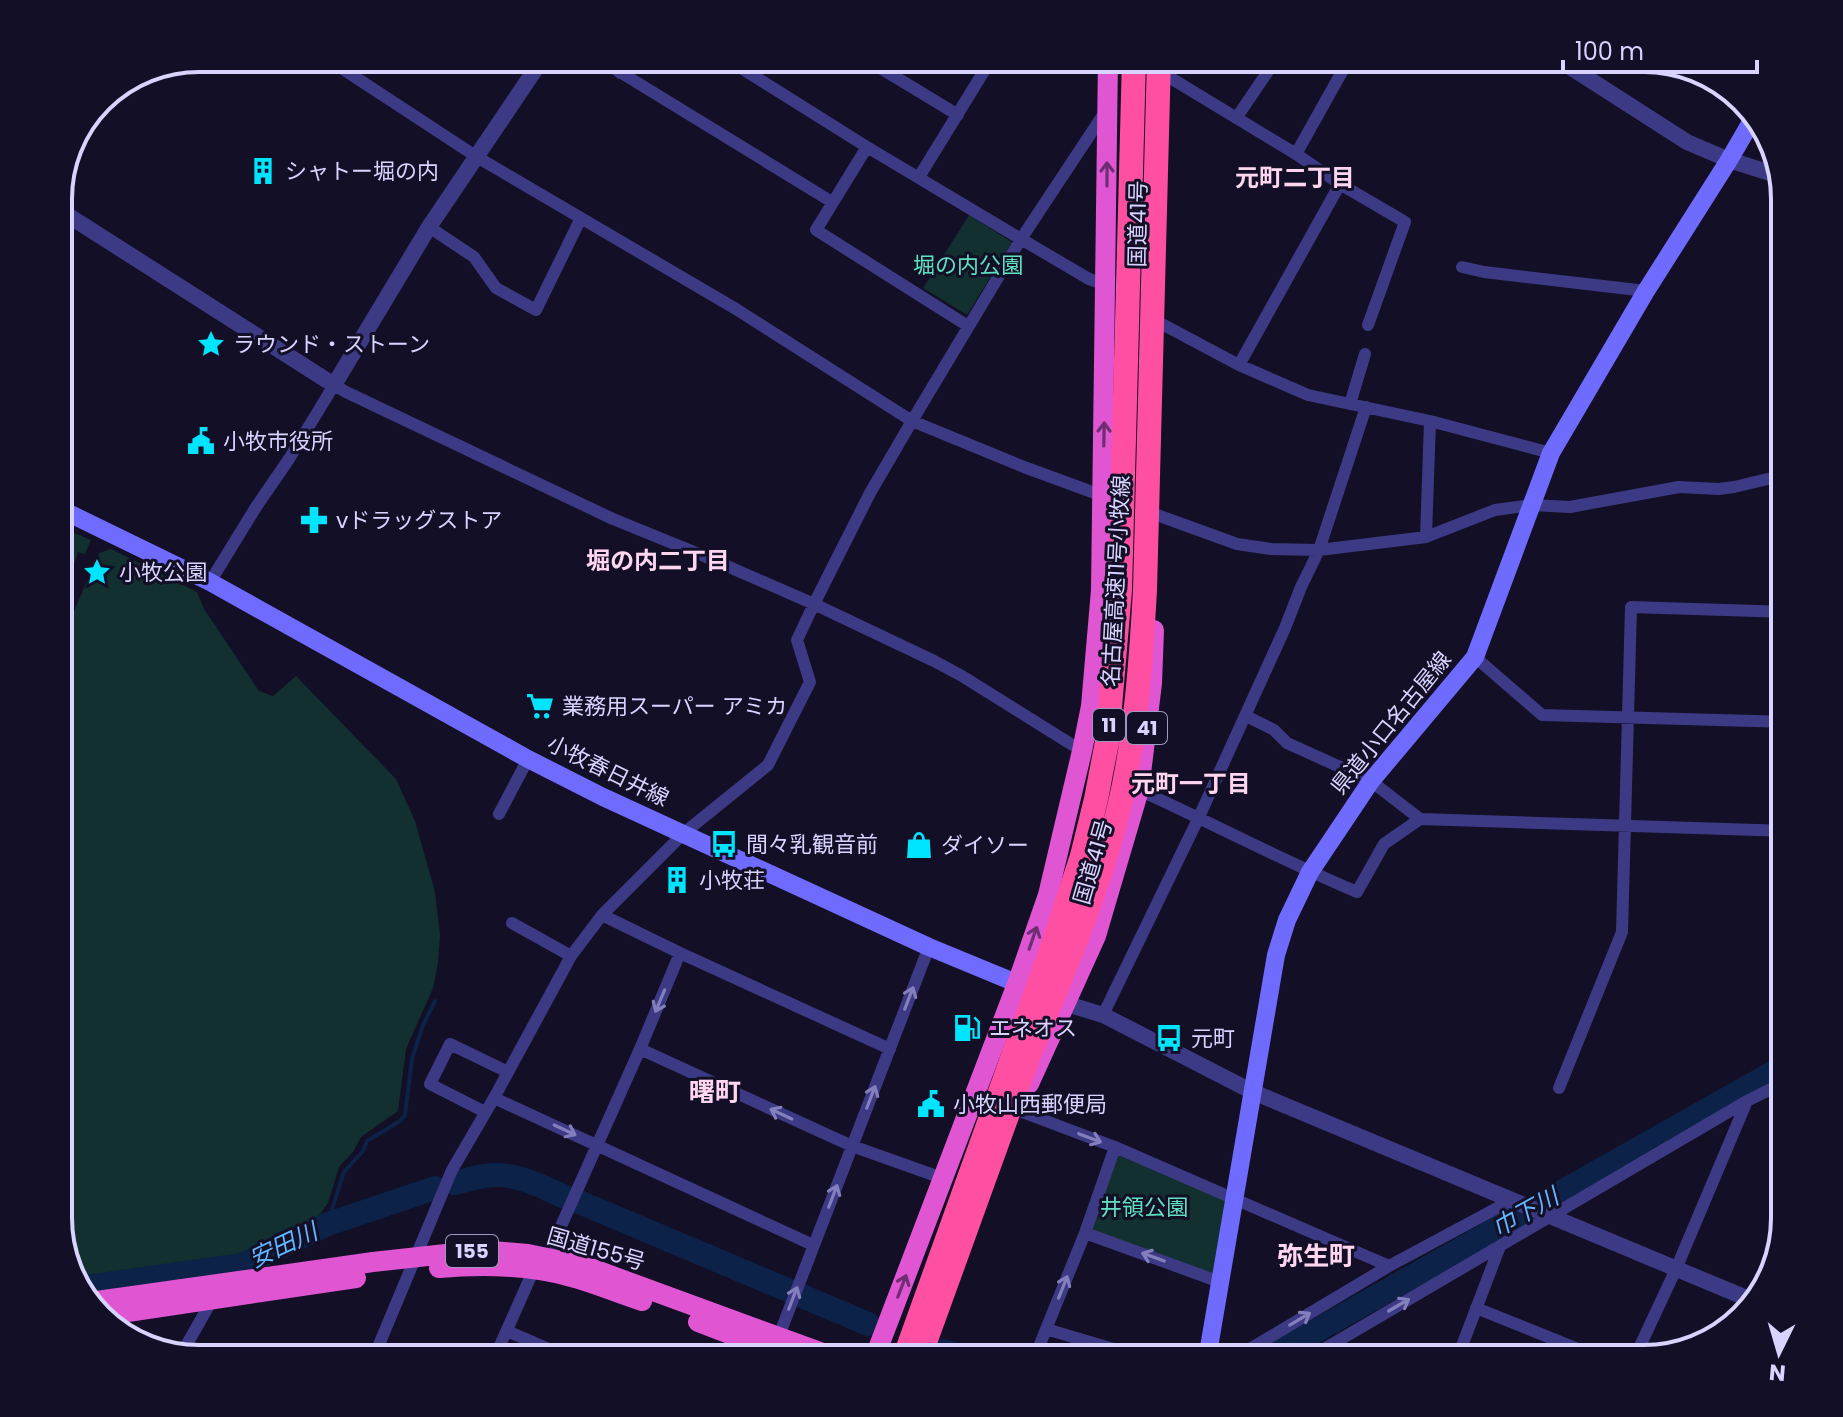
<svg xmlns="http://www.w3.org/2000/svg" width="1843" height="1417" font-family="Poppins,'Noto Sans JP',sans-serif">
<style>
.green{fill:#12302f}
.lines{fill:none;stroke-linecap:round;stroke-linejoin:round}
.stream{stroke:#0c2248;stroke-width:4}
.river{stroke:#0c2248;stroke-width:24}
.minor{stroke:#3d3a85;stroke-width:12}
.tertiary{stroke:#3d3a85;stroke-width:16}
.secondary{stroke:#6f6bff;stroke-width:18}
.trunk{stroke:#e055d1;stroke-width:20}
.motorway{stroke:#ff4fa3;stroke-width:24}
.motorway-bridge{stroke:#ff4fa3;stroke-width:24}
.oneway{stroke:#6f2e73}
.oneway2{stroke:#837fbc}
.labels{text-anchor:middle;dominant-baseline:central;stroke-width:6;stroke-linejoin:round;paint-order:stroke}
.shield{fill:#130f26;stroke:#9e99be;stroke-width:2}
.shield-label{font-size:20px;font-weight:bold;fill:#d9d4ff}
.poi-label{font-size:22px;fill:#d9d4ff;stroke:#130f26;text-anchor:start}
.street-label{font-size:22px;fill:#d9d4ff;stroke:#130f26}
.park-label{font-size:22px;fill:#5fe0c0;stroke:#130f26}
.neighbourhood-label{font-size:24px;font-weight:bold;fill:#ffd6f0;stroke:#130f26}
.water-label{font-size:24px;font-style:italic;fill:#62b6ff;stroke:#130f26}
.quarter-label{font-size:26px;font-weight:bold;fill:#ffd6f0;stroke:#130f26}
.rim{fill:none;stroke:#d9d4ff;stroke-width:4}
</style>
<rect width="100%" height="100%" fill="#130f26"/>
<path class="green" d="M969 215 1012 242 967 315 923 288Z
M58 526 91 540 85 554 78 552 74 564 58 557Z
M111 549 197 592 204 609 259 691 273 696 296 676 396 779 415 821 435 892 440 935 438 963 433 988 406 1049 398 1111 361 1137 353 1152 339 1167 328 1203 318 1217 261 1244 237 1257 74 1282 58 1226V648L99 553Z
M1115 1147 1226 1195 1220 1282 1085 1233Z"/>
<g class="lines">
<path class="stream" d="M332 1209 344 1172 363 1151 367 1141 400 1121 405 1115 412 1059 423 1025 435 1001"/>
<path class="river" d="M454 1183C464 1181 475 1177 485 1176 513 1171 540 1186 565 1197
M579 1202 790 1291
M79 1288 242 1265 328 1224 435 1188
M802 1296 868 1324
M944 1351 970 1359
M1266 1359 1785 1066"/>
<path class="minor" d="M326 58 477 157 736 309 912 421 1024 467 1103 496
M597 58 832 202
M725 58 867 147 1021 239 1089 279 1106 285
M864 58 958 115
M620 73 630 58
M1164 74 1296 154 1340 184
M1237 117 1277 58
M867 147 816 230 968 326
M1296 154 1348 61 1344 58
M919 177 992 58
M429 227 474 257 496 288 536 310 581 218
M1462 267 1484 272 1646 291
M1160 323 1239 365 1308 395 1430 421 1551 453
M1239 365 1340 184 1405 222 1368 325
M1350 404 1365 354
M1157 515 1237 544 1271 549 1319 550 1426 537 1495 510 1531 505 1570 507 1679 487 1719 489 1734 487 1785 475
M1426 537 1430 421
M210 582 256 507 289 459 334 385 346 392 613 519 704 556 814 604 934 661 962 676 1082 751
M1475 657 1542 715 1785 722
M1246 716 1274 730 1287 743 1371 781 1420 819 1785 831
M1139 790C1212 823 1283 861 1357 892L1384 844 1420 819
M499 814 528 759
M602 915 680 953 890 1049
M512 923 571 956
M1103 1015 1199 817 1285 628 1301 587 1319 550 1366 407
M640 1049 852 1146 942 1178
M1559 1088 1622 932 1631 607 1785 612
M494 1098 813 1245
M1017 1110 1115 1147 1389 1266
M485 1112 430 1084 450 1044 508 1072
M1085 1233 1220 1282
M545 1262 640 1049 680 953
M1476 1308 1603 1359
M1046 1329 1147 1359
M507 1331 572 1359
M777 1341 929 947
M184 1351 222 1359
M182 1353 212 1300
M373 1359 452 1170 494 1098 571 956 602 915 684 833 768 765 810 682 797 640 814 604 870 493 912 421 1021 239 1105 112
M494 1359 534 1269
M1034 1359 1085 1233 1115 1147
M1233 1359 1389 1266 1512 1200
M1307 1359 1747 1101
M1457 1359 1500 1246
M1552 1359 1559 1341
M1634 1359 1676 1269 1747 1101 1785 1082"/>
<path class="tertiary" d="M1556 58 1687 142 1729 160 1780 176
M58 209 334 385 429 227 543 58
M1067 1004 1103 1015 1253 1092 1756 1302"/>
<path class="secondary" d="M58 508 210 582 528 759 603 797 929 947 1031 989
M1207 1359 1276 955 1287 920 1310 872 1371 781 1475 657 1551 453 1646 291 1729 160 1754 117"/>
<path class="trunk" d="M1029 1084 1096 936 1139 790 1152 683 1154 630
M439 1268C473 1265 506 1265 540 1270 574 1275 609 1290 642 1301
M90 1302 373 1262 482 1250 528 1254 585 1266 839 1359
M101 1316 356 1278
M698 1322 795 1359
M874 1359 1017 984 1048 895 1082 751 1091 706 1101 590 1108 58"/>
<path class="motorway" d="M919 1359 1028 1058"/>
<path class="motorway-bridge" d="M1028 1057C1063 974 1099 891 1120 803 1136 734 1141 661 1145 590L1159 58
M904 1359 1055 939 1082 856 1096 799 1107 742 1120 590 1134 58"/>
</g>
<defs><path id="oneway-shaft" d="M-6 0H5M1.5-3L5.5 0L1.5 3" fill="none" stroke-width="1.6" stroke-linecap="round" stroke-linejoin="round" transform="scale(2)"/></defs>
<g class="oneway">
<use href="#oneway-shaft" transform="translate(1107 174) rotate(-90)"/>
<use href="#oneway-shaft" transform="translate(1104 434) rotate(-89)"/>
<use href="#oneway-shaft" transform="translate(1033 938) rotate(-71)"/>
<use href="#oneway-shaft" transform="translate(902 1286) rotate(-69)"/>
</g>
<g class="oneway2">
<use href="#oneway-shaft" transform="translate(909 998) rotate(-69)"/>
<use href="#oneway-shaft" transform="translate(660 1001) rotate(113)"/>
<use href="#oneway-shaft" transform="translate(871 1097) rotate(-69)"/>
<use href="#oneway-shaft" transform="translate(781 1114) rotate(-155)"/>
<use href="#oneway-shaft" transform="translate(565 1130) rotate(25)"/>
<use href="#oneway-shaft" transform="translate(1090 1138) rotate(21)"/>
<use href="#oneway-shaft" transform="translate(833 1196) rotate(-69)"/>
<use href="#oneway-shaft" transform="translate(1153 1257) rotate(-160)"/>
<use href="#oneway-shaft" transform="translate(1063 1287) rotate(-68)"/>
<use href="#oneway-shaft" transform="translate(793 1298) rotate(-69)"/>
<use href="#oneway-shaft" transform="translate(1399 1305) rotate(-30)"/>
<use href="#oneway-shaft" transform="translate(1300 1319) rotate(-31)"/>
</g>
<defs>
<g id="building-bare" transform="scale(2.16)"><path d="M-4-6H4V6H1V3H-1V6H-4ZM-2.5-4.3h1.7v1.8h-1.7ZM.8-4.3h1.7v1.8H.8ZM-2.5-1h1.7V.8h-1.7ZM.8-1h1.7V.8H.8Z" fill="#00e5ff" stroke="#130f26" stroke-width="2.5" paint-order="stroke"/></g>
<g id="sight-bare" transform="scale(2.16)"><path d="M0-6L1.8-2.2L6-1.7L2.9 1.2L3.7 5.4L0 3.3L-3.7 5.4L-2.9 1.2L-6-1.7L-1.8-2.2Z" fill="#00e5ff" stroke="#130f26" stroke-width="2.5" paint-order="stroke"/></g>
<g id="civic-bare" transform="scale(2.16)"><path d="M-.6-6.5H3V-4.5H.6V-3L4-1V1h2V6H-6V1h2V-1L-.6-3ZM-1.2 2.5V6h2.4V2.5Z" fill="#00e5ff" stroke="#130f26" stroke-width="2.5" paint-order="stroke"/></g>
<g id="pharmacy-bare" transform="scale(2.16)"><path d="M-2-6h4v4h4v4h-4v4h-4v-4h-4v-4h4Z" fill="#00e5ff" stroke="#130f26" stroke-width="2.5" paint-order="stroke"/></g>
<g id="supermarket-bare" transform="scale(2.16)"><path d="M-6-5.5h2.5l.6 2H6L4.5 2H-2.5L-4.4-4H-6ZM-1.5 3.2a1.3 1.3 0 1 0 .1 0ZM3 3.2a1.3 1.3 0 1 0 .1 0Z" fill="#00e5ff" stroke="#130f26" stroke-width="2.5" paint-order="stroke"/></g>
<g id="bus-bare" transform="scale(2.16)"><path d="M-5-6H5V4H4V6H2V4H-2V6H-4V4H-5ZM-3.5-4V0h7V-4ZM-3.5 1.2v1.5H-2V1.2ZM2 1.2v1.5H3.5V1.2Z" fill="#00e5ff" stroke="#130f26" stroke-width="2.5" paint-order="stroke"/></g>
<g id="shop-bare" transform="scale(2.16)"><path d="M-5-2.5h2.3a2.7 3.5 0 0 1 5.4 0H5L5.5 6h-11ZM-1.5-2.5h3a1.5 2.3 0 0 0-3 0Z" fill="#00e5ff" stroke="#130f26" stroke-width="2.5" paint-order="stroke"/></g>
<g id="fuel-bare" transform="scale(2.16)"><path d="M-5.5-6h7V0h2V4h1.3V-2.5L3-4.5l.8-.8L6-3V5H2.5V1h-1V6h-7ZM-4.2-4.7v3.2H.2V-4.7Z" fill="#00e5ff" stroke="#130f26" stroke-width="2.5" paint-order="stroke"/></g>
</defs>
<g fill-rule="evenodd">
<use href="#building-bare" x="263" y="171"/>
<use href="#sight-bare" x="211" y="344"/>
<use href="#civic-bare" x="201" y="441"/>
<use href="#pharmacy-bare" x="314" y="520"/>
<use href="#sight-bare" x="97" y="572"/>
<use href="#supermarket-bare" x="540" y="706"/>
<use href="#bus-bare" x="724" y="844"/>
<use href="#shop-bare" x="919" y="845"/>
<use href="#building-bare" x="677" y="880"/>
<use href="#fuel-bare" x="967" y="1028"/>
<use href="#bus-bare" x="1169" y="1038"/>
<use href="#civic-bare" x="931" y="1104"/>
</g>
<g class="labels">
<g class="shield">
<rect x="1093" y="709" width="32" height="32" rx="6"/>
<rect x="1127" y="712" width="40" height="32" rx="6"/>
<rect x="446" y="1235" width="52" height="32" rx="6"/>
</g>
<g class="shield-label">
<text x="1109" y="725">11</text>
<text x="1147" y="728">41</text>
<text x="472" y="1251">155</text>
</g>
<g class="poi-label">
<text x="285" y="171">シャトー堀の内</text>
<text x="233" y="344">ラウンド・ストーン</text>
<text x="223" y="441">小牧市役所</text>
<text x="336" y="520">vドラッグストア</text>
<text x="119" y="572">小牧公園</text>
<text x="562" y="706">業務用スーパー アミカ</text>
<text x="746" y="844">間々乳観音前</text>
<text x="941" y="845">ダイソー</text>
<text x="699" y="880">小牧荘</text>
<text x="989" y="1028">エネオス</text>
<text x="1191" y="1038">元町</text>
<text x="953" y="1104">小牧山西郵便局</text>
</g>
<g class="street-label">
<text transform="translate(1138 224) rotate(-89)">国道41号</text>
<text transform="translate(1116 581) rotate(-87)">名古屋高速11号小牧線</text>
<text transform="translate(1391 723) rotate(-51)">県道小口名古屋線</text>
<text transform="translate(608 771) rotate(26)">小牧春日井線</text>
<text transform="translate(1093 862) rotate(-74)">国道41号</text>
<text transform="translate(596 1249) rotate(16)">国道155号</text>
</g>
<g class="park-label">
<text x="968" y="265">堀の内公園</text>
<text x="1144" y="1207">井領公園</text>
</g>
<g class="neighbourhood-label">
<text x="1295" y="177">元町二丁目</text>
<text x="658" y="560">堀の内二丁目</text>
<text x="1191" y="783">元町一丁目</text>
</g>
<g class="water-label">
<text transform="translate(1525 1212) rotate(-29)">巾下川</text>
<text transform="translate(283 1245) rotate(-25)">安田川</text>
</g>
<g class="quarter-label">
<text x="715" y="1092">曙町</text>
<text x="1316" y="1256">弥生町</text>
</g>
</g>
<path d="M0 0H1843V1417H0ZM199 72H1644A127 127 0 0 1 1771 199V1218A127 127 0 0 1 1644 1345H199A127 127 0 0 1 72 1218V199A127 127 0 0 1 199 72Z" fill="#130f26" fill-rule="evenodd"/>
<path class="rim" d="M199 72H1644A127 127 0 0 1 1771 199V1218A127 127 0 0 1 1644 1345H199A127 127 0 0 1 72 1218V199A127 127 0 0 1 199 72Z"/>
<g transform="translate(1779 1353) rotate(185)" stroke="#130f26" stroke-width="6" paint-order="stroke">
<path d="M0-6L14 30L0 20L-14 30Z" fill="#d9d4ff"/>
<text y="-12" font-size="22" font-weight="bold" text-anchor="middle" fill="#d9d4ff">N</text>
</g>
<path d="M1563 60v12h194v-12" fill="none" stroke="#d9d4ff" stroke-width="4"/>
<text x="1575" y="60" font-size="24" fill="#d9d4ff" stroke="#130f26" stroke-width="6" paint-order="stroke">100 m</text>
</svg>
